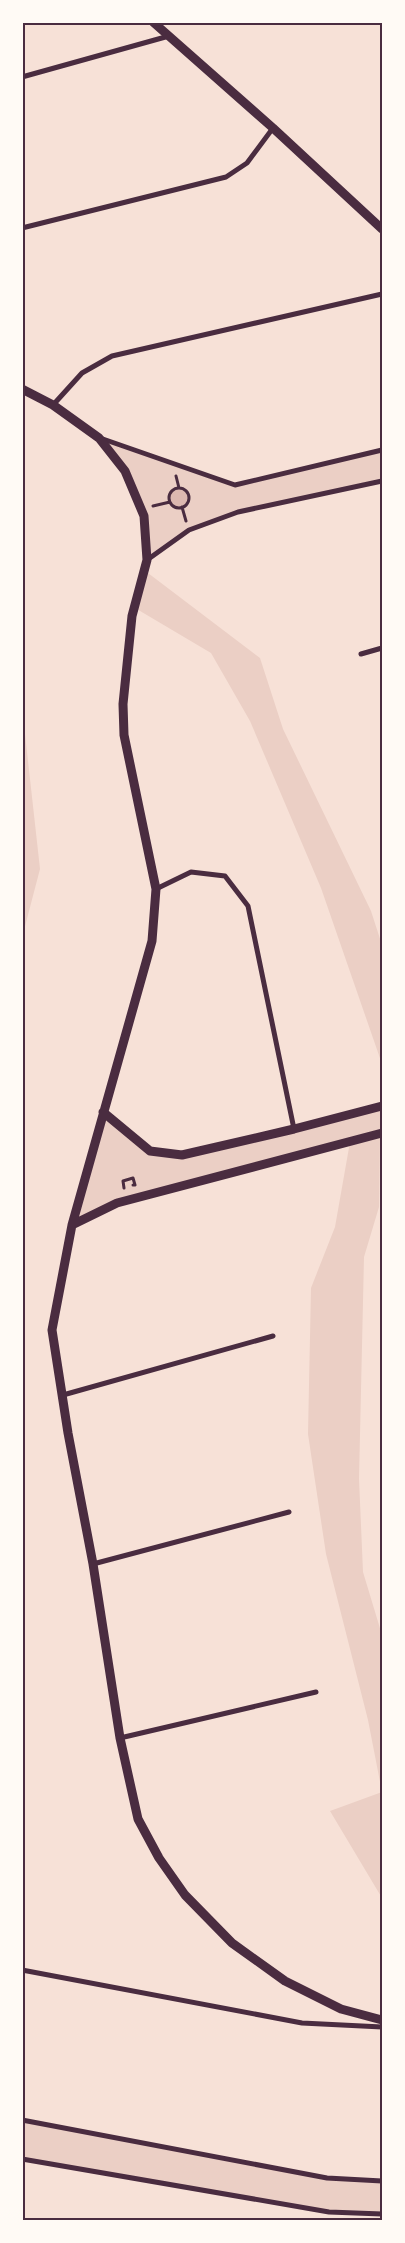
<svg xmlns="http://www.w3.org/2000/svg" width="405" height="2243" font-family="'PT Sans',sans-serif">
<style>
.green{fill:#ebcfc5}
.water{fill:#dcb8b0}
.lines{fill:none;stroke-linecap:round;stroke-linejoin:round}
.path{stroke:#4a2c40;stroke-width:3}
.minor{stroke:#4a2c40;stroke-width:5}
.tertiary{stroke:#4a2c40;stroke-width:9}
.neatline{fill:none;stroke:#4a2c40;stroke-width:2}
</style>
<rect width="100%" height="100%" fill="#f7e1d7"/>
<path class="green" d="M99 438 235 485 382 449V481L238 512 189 530 147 560 144 516 125 471Z
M144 570 260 658 283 729 371 911 382 945V1064L321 888 250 721 211 653 135 608Z
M23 716 40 869 23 934H22Z
M382 1106V1134L380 1135 379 1207 364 1257 359 1479 363 1572 382 1635V1898L330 1811 382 1792 368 1720 326 1554 308 1434 311 1288 335 1227 350 1142 117 1203 72 1225 103 1112 150 1150 182 1155Z
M22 2120 327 2178 382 2181V2214L329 2212 23 2159Z"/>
<path class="water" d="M169 498a10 10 0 1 1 20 0a10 10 0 1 1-20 0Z"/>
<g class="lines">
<path class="path" d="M176 476 179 488
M169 498a10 10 0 1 1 20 0a10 10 0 1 1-20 0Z
M153 506 170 502
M182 507 186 521
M124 1188 123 1181 133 1178 135 1185H133"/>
<path class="minor" d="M22 77 169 36
M22 228 226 177 247 163 273 128
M53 405 82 373 112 356 382 294
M100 438 235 485 382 450
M147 560 189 530 238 512 382 481
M361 654 382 648
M156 889 191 872 225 876 248 906 294 1129
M63 1395 273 1336
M93 1564 289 1512
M120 1738 316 1692
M22 1970 302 2023 382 2027
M22 2120 327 2178 382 2181
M22 2159 329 2212 382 2214"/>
<path class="tertiary" d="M153 22 273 128 382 229
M22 389 53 405 99 438 125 471 144 516 147 560 132 616 123 704 124 735 156 889 152 941 72 1225 52 1330 68 1433 93 1564 120 1738 138 1819 159 1858 185 1895 232 1943 285 1981 341 2009 382 2020
M103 1112 150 1151 182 1155 294 1129 382 1106
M72 1225 117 1203 382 1133"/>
</g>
<rect width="405" height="2243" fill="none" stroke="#fffaf5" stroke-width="48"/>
<rect x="24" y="24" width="357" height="2195" class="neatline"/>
</svg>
